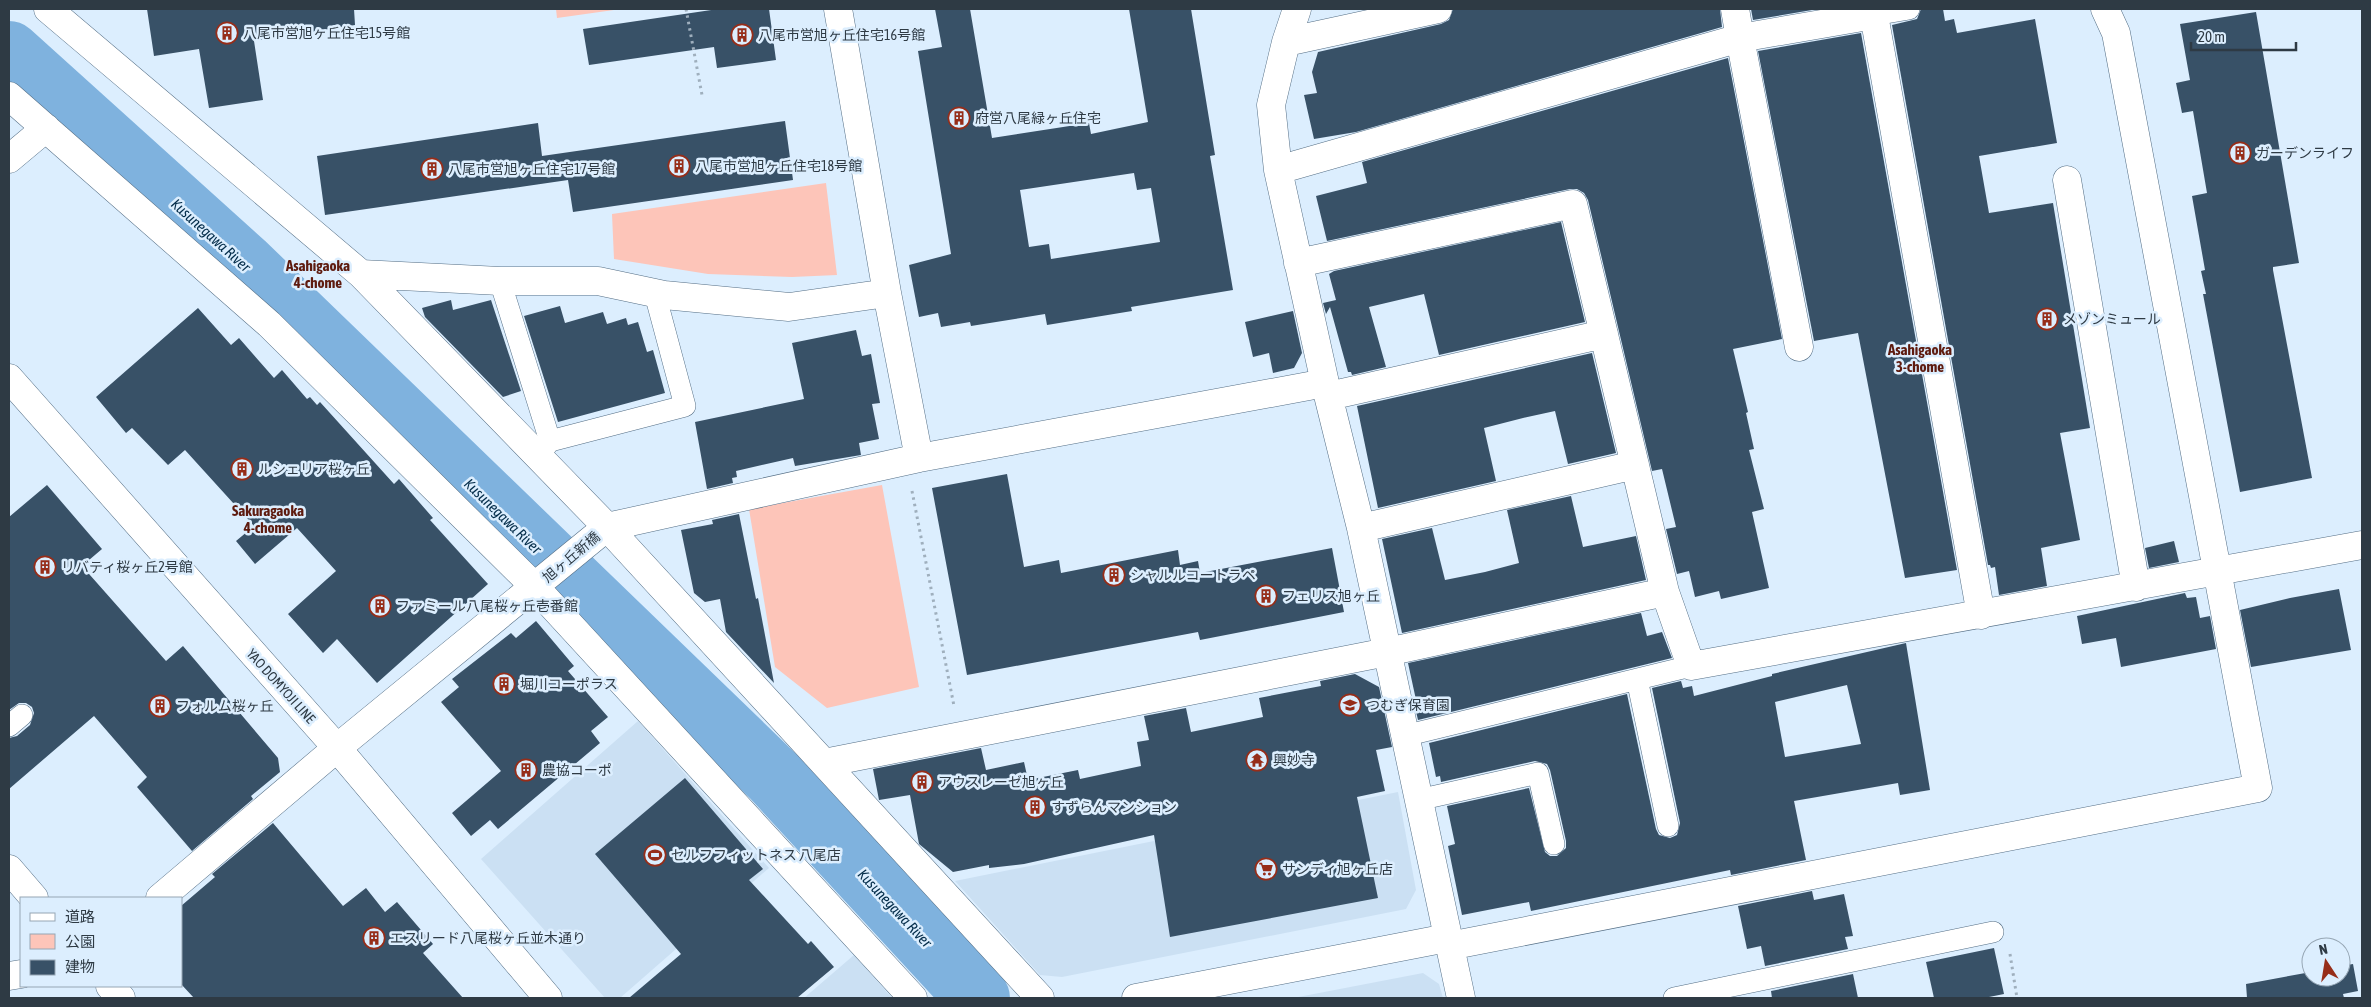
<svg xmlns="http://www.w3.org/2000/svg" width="2371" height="1007" font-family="'Asap Condensed','Noto Sans JP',sans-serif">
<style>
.built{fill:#cbe0f3}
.green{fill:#fdc5b9}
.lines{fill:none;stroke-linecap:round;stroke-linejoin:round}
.river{stroke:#7fb2de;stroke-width:64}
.building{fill:#385167;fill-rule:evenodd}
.lane-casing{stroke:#546e85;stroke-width:22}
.street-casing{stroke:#546e85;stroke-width:29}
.secondary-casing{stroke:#546e85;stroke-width:29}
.path{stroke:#9fafbd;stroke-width:3;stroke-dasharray:2.5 4;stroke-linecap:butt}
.lane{stroke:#fff;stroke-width:21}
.street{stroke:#fff;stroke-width:28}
.secondary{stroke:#fff;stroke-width:28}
.labels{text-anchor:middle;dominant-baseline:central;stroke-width:5;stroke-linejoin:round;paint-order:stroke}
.poi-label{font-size:14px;fill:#2e3a44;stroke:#dceefe;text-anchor:start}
.street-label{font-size:14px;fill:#2e3a44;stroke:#dceefe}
.water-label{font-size:15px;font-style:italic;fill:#042d4a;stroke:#dceefe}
.neighbourhood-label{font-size:15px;font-weight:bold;fill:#5e1b0f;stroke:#dceefe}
</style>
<rect width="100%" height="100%" fill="#dceefe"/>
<path class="built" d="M638 721 769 868 620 998H605L481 859Z
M1398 792 1416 890 1406 909 1062 977 1040 975 955 881Z
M854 955 892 998H804Z
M1423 973 1439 984 1443 998H1293Z"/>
<path class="green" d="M556 9H621L557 18Z
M826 183 837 275 792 277 708 274 614 259 612 214Z
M882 485 919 687 827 708 775 667 749 509Z"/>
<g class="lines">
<path class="river" d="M9 53 244 265 774 777 978 998"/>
</g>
<path class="building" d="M147 9H354L355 25 254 41 263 100 209 108 199 49 154 56Z
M718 9H769L776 60 717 68 714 47 589 65 583 29Z
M935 9H970L992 138 1089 123 1091 134 1148 122 1129 9H1191L1215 155 1210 156 1233 290 1131 307 1132 311 1047 325 1045 314 971 326 970 322 941 327 938 313 919 317 909 265 951 254 918 51 942 47ZM1134 173 1137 190 1151 188 1160 242 1051 259 1049 244 1029 247 1020 190Z
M1453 9H1720L1722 27 1356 132 1314 139 1304 95 1317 93 1312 72 1318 52 1441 24 1449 20Z
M1751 9H1818L1753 20Z
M1921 9H1943L1945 21 1954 19 1957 33 2035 19 2057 143 1979 156 1989 213 2053 203 2090 428 2060 433 2080 540 2041 548 2047 586 1999 595 1995 567 1991 568 1990 565H1988L1892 25 1917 19Z
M2256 12 2299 263 2273 267V270L2312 478 2240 492 2203 294H2206L2201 271 2205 270 2192 196 2207 193 2193 111 2182 113 2176 83 2190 80 2180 24Z
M1861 33 1957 570 1905 578 1858 333 1814 341 1758 51Z
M1728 58 1782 339 1733 349 1748 412 1746 413 1754 449 1749 450 1764 509 1752 512 1769 588 1721 599 1719 591 1695 597 1689 571 1677 574 1666 529 1676 527 1662 469 1652 471 1588 200 1584 193 1577 189H1570L1327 241 1316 196 1367 183 1362 162Z
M785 121 793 180 573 212 568 180 325 215 317 156 538 123 542 156Z
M1561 222 1585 322 1439 355 1424 294 1369 307 1386 367 1352 375 1351 372H1348L1330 307 1326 314 1323 303 1336 300 1329 274 1334 271Z
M451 300 453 310 491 300 521 391 503 397 425 317 422 308Z
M560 306 565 323 603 312 607 324 626 318 628 325 638 322 647 352 653 350 665 393 558 422 524 316Z
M198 308 231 345 239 338 274 378 282 370 307 399 310 397 317 405 320 402 394 484 399 479 433 518 430 520 488 584 377 683 337 639 323 653 288 614 336 571 297 528 255 564 236 541 254 526 185 450 168 465 132 428 126 433 96 397Z
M1293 311 1302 353 1294 368 1273 373 1269 353 1253 357 1245 322Z
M856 330 862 356 871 354 880 403 872 404 879 439 859 443 861 455 795 466 793 458 736 471 737 477 732 478 733 483 707 489 695 422 804 399 792 343Z
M1592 353 1616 453 1568 464 1555 411 1523 418 1484 428 1496 481 1378 508 1357 406Z
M1007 474 1024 567 1059 560 1061 573 1178 550 1180 565 1198 561 1200 573 1332 548 1344 612 1200 640 1198 632 967 675 932 488Z
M47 485 102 549 82 566 166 661 183 646 278 758 280 772 251 796 253 799 192 851 137 787 147 777 94 716 9 789V738L17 736 30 725 34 713 32 707 26 703H19L9 710V517Z
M1571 496 1583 547 1636 536 1646 580 1402 633 1382 539 1432 528 1445 580 1485 572 1519 563 1507 510Z
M739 514 756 599 758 598 774 683 726 632 720 599 705 602 694 593 681 530 713 524 712 520Z
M2174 541 2179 562 2149 568 2145 548Z
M2339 589 2351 650 2251 667 2240 610 2290 598Z
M2185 593 2187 598 2196 597 2200 618 2210 616 2216 649 2121 667 2116 638 2082 644 2077 616Z
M1641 613 1647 636 1662 632 1672 658 1418 720 1415 707 1418 709 1408 663Z
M536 621 574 666 568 671 608 717 591 731 600 743 498 829 490 820 471 836 452 813 501 771 441 702 459 687 452 679 511 633 516 638Z
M1906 643 1930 790 1900 795 1898 783 1794 801 1806 860 1731 875 1730 870 1531 911 1529 902 1462 915 1448 846 1455 844 1447 806 1529 788 1545 852 1550 856H1557L1566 848V841L1550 770 1547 764 1535 761 1441 782 1440 776 1436 777 1429 743 1627 694 1656 829 1659 835 1670 838 1677 835 1680 823 1652 688 1681 681 1683 688 1692 686 1694 696 1772 676V674ZM1847 685 1861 744 1785 757 1775 702Z
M1355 674 1379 687 1392 747 1376 750 1385 791 1357 797 1378 898 1170 937 1154 835 1024 864 989 868V865L953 872 919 844 910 795 879 800 873 769 981 748 986 770 1024 762 1028 780 1078 770 1080 779 1141 766 1137 742 1149 740 1144 716 1186 708 1191 732 1263 717 1259 698 1321 686 1320 681Z
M685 778 763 869 749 880 808 944 811 941 834 967 797 998H629L681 954 595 854Z
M273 823 343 906 366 888 385 912 397 902 433 944 423 953 463 998H194L181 984V906L215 877 212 874Z
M1812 891 1814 900 1844 894 1853 936 1845 937 1848 949 1765 966 1761 946 1747 949 1738 906Z
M1994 948 2004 994 1984 998H1934L1926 962Z
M2353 964 2358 991 2343 994 2344 998H2247L2246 984 2311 972V977H2341V966Z
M1853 974 1858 998H1772L1771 991Z"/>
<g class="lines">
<g class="lane-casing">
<path id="lane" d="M1874 15 1909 9
M500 281 550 441 541 452
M550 441 685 406 655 294
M1637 679 1668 826
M9 726 22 715
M1404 736 1691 666
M1418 800 1538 773 1554 844
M1674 998 1993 932"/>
</g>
<g class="street-casing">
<path id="street" d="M48 9 361 274 607 527 1040 998
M838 9 887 293 919 458
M1297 9 1286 42 1271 105 1278 170 1325 383 1361 528 1461 998
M1286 42 1438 9
M9 96 269 324 535 587 913 998
M9 159 46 128
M1278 170 1740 38 1735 9
M2067 180 2136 587
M1298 263 1573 204 1665 592
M361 274 500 281H598L664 295 789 307 887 293
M1799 347 1740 38 1874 15 1981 615
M1329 396 1604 334
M1361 528 1635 465
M824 763 1387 652 1665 592 1691 666 2362 545
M9 869 34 898
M160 898 337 748 607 527 919 458 1325 383
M1449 946 2258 788 2116 33 2105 9
M9 976 21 974
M110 986 121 998"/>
</g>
<g class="secondary-casing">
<path id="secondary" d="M9 378 337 748 548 998
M1136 998 1447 938"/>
</g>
<path class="path" d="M686 9 702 95
M912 491 954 706
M2010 954 2017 998"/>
<use href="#lane" class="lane"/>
<use href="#street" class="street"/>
<use href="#secondary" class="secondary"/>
</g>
<defs>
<g id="building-ring" transform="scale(1.125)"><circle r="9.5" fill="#dceefe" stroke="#962d19" stroke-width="1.5"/><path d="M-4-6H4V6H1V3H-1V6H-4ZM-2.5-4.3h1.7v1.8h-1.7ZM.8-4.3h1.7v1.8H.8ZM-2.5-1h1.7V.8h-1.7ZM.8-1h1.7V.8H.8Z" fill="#962d19"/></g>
<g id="school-ring" transform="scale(1.125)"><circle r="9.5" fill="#dceefe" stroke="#962d19" stroke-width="1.5"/><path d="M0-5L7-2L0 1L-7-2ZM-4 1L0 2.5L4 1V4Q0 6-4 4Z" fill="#962d19"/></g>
<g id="temple-ring" transform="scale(1.125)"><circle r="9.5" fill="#dceefe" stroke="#962d19" stroke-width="1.5"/><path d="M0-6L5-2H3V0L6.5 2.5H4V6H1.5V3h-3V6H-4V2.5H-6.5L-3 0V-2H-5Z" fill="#962d19"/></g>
<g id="stadium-ring" transform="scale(1.125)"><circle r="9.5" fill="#dceefe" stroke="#962d19" stroke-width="1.5"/><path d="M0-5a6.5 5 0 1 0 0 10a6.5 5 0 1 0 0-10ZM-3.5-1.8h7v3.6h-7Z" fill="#962d19"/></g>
<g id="supermarket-ring" transform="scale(1.125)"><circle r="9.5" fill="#dceefe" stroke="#962d19" stroke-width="1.5"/><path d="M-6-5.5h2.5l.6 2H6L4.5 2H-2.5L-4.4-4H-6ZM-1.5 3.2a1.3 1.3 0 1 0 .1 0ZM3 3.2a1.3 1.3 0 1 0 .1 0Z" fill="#962d19"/></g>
</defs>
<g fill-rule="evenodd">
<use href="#building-ring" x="227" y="33"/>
<use href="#building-ring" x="742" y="35"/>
<use href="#building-ring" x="959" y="118"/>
<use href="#building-ring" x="2240" y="153"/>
<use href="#building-ring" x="679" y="166"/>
<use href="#building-ring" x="432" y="169"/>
<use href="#building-ring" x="2047" y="319"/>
<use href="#building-ring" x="242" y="469"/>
<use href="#building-ring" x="45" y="567"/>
<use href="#building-ring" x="1114" y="575"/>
<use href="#building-ring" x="1266" y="596"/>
<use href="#building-ring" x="380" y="606"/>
<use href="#building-ring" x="504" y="684"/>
<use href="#school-ring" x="1350" y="705"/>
<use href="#building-ring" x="160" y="706"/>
<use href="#temple-ring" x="1257" y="760"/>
<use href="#building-ring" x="526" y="770"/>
<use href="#building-ring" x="922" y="782"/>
<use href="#building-ring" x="1035" y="807"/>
<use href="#stadium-ring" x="655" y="855"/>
<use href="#supermarket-ring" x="1266" y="869"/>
<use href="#building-ring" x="374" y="938"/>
</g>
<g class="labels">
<g class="poi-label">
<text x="243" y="33">八尾市営旭ヶ丘住宅15号館</text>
<text x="758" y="35">八尾市営旭ヶ丘住宅16号館</text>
<text x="975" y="118">府営八尾緑ヶ丘住宅</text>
<text x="2256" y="153">ガーデンライフ</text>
<text x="695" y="166">八尾市営旭ヶ丘住宅18号館</text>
<text x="448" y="169">八尾市営旭ヶ丘住宅17号館</text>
<text x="2063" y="319">メゾンミュール</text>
<text x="258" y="469">ルシェリア桜ヶ丘</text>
<text x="61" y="567">リバティ桜ヶ丘2号館</text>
<text x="1130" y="575">シャルルコートラペ</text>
<text x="1282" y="596">フェリス旭ヶ丘</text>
<text x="396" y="606">ファミール八尾桜ヶ丘壱番館</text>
<text x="520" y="684">堀川コーポラス</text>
<text x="1366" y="705">つむぎ保育園</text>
<text x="176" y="706">フォルム桜ヶ丘</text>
<text x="1273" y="760">興妙寺</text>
<text x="542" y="770">農協コーポ</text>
<text x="938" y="782">アウスレーゼ旭ヶ丘</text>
<text x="1051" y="807">すずらんマンション</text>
<text x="671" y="855">セルフフィットネス 八尾店</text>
<text x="1282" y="869">サンディ旭ヶ丘店</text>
<text x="390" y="938">エスリード八尾桜ヶ丘並木通り</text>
</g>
<g class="street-label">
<text transform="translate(571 557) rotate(-40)">旭ヶ丘新橋</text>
<text transform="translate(281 686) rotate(48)">YAO DOMYOJI LINE</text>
</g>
<g class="water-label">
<text transform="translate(211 235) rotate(42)">Kusunegawa River</text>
<text transform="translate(503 516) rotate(44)">Kusunegawa River</text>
<text transform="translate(895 908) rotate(47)">Kusunegawa River</text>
</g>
<g class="neighbourhood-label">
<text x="318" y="265">Asahigaoka<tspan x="318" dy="17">4-chome</tspan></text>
<text x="1920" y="349">Asahigaoka<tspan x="1920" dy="17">3-chome</tspan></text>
<text x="268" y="510">Sakuragaoka<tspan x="268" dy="17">4-chome</tspan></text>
</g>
</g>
<rect width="2371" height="1007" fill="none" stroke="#2e3a44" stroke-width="20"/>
<rect x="20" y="897" width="162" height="90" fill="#dceefe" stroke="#96a6b4"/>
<rect x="30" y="913" width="25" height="8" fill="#ffffff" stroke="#96a6b4"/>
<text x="65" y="922" font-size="15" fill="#2e3a44">道路</text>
<rect x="30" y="934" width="25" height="15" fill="#fdc5b9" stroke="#96a6b4"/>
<text x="65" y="947" font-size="15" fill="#2e3a44">公園</text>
<rect x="30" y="960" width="25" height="15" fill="#385167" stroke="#96a6b4"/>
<text x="65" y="972" font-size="15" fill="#2e3a44">建物</text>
<g transform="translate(2326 962) rotate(348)"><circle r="24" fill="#dceefe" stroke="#96a6b4"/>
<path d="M0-4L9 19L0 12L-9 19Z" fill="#962d19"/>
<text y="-8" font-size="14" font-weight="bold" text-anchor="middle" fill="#2e3a44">N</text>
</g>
<path d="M2191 42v8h105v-8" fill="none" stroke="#2e3a44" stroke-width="2.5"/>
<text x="2198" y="42" font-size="15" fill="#2e3a44" stroke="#dceefe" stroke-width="4" paint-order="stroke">20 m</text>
</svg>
